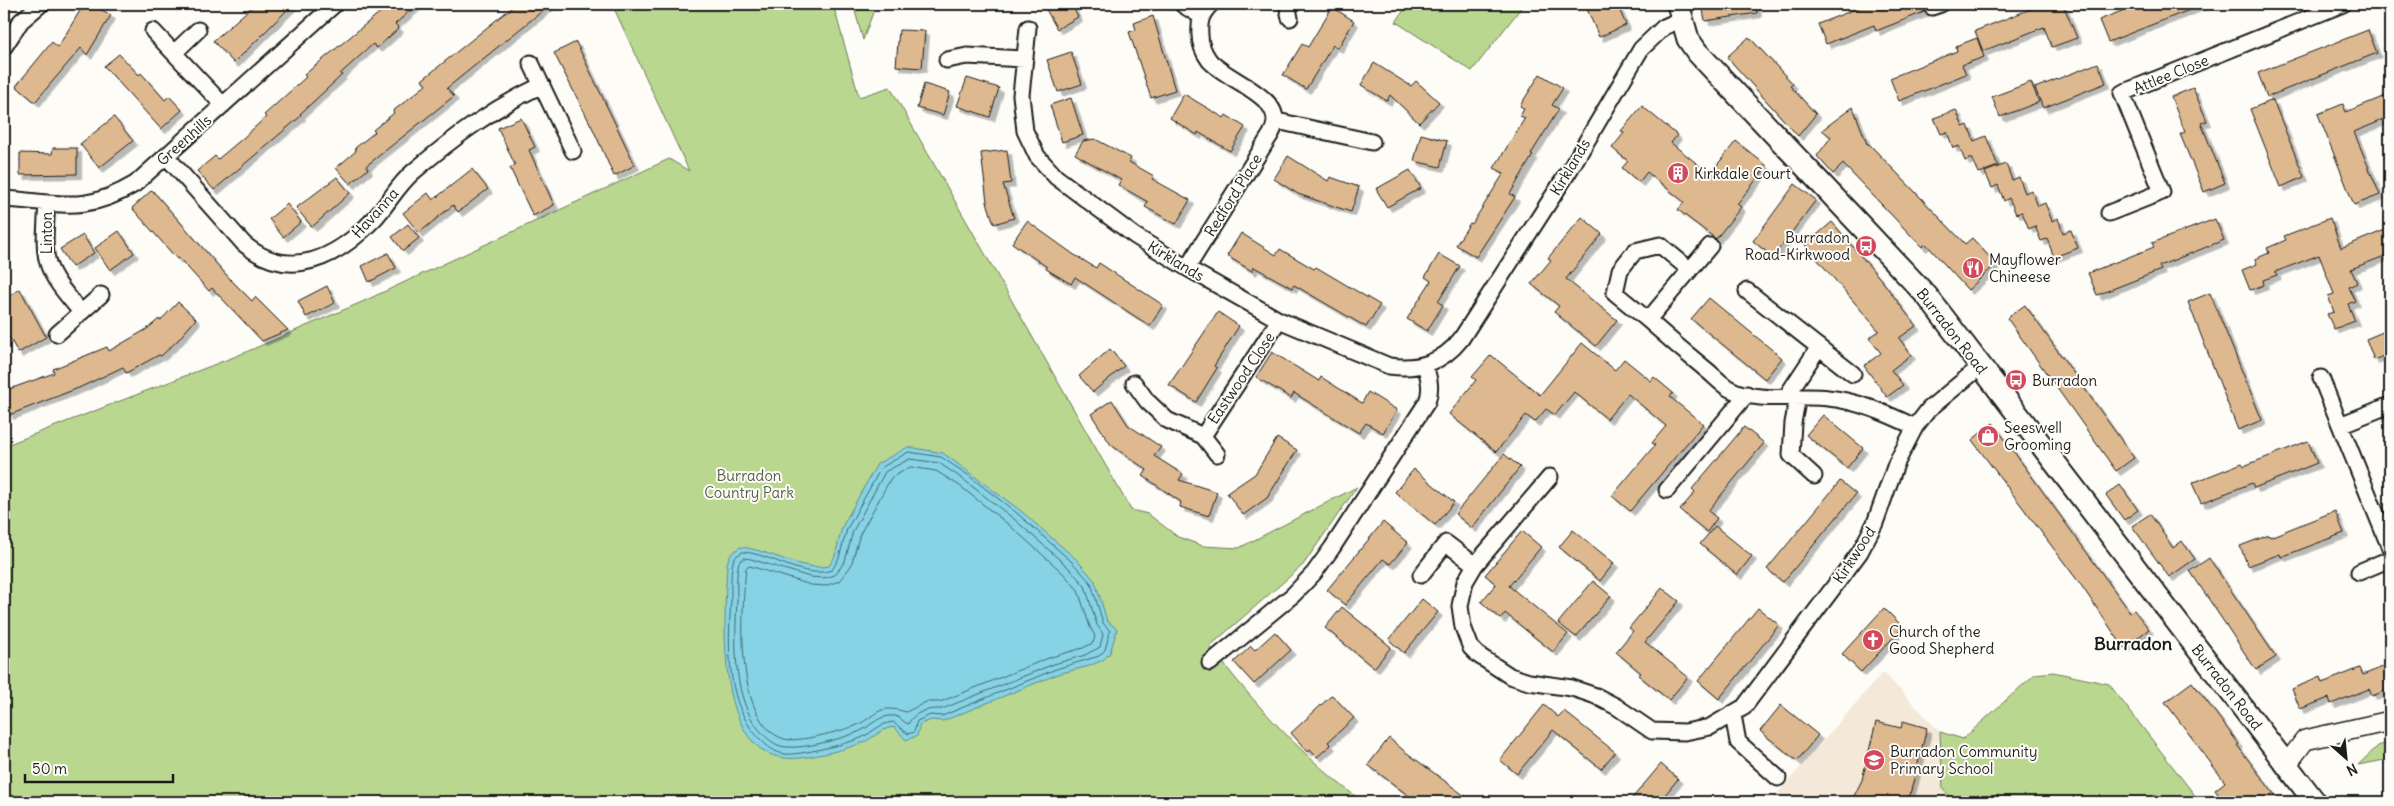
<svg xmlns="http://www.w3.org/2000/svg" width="2394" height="806" font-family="Delius,sans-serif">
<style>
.built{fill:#f4e8d8}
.green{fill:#bad78f;stroke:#6b7a56}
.water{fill:#86d3e5;stroke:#5c8a95}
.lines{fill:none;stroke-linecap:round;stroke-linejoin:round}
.shore{stroke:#46656c;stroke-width:1}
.building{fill:#deb98f;stroke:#1c1c1c;filter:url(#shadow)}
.minor-casing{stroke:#1c1c1c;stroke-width:19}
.tertiary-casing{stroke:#1c1c1c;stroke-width:22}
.secondary-casing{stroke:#1c1c1c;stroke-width:25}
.minor{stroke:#fdfcf7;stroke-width:15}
.tertiary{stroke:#fdfcf7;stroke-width:19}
.secondary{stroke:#fdfcf7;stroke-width:21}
.labels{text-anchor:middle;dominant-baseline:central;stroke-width:4;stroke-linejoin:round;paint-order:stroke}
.street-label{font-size:15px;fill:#1c1c1c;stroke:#fdfcf7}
.poi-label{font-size:15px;fill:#1c1c1c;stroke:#fdfcf7;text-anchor:start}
.park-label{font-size:15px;fill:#535d44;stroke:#fdfcf7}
.quarter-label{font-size:18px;font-weight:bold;fill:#1c1c1c;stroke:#fdfcf7}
</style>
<defs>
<filter id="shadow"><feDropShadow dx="4.5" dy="4.5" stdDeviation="0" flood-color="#0004"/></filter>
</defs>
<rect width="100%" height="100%" fill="#fdfcf7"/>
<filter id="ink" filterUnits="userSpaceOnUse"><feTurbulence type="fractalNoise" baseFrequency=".02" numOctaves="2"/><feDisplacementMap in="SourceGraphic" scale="10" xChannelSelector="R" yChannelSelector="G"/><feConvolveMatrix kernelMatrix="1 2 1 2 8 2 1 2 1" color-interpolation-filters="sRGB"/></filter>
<g filter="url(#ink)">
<path class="built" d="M1883 672 1940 732 1943 788 1953 802H1770Z"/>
<path class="green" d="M612 4H833L859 97 890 87 1131 510 1148 514 1178 537 1203 546 1239 548 1357 487 1303 565 1210 646C1253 703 1305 759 1363 802H4V446L239 355 362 302 669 159 689 171Z
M853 4H876L863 40Z
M1408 4H1524L1472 71 1396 22Z
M2053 672 2109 684 2200 802H1953L1943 788 1940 732 1963 739 2035 674Z
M2390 742V759L2358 765 2378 746Z"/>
<path class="water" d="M908 447 943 453 1021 511 1076 559 1095 581 1107 621 1117 629 1110 653 1103 660 1089 666 1058 674 943 721 931 720 920 724 917 736 906 740 894 727C880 729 875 737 864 742 848 749 818 756 800 758 711 768 725 617 727 563L730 555 740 547C767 549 803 572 829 566L835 556 842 527 877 464Z"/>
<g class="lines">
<path class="shore" d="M909 452 941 457 968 475 1018 514 1072 562 1091 583 1103 623 1110 631 1105 650 1099 656 1056 669 942 716 930 715 917 721 914 732 908 734 893 722C879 724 874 731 863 737 851 743 797 756 785 754 776 753 768 747 762 741 725 707 728 646 731 600 731 587 730 571 734 558L742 552C771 553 803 580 832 570L839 558 847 529 881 468Z
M910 459 939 463 964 480 1014 519 1068 567 1085 586 1097 625 1103 634 1100 647 1085 655 1054 664 942 709C926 709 916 711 908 724 903 722 900 717 895 716 878 714 871 727 858 732 840 739 805 749 787 747 778 747 770 741 764 735 731 703 735 642 737 600 737 588 736 574 739 562L744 558 751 559 810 577 824 578 835 575 845 561 853 531 885 472Z
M911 467 936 471 960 486 1009 525 1062 572 1078 590 1090 627 1095 636 1093 643 1083 648 1051 657 940 702H926L906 712C876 703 878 716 855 726 841 731 797 743 784 739 733 722 742 609 746 568L750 566 811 585 825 586 839 581 851 566 860 534 891 478Z"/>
</g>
<path class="building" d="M84 4H91L111 15 87 55 81 48 35 102 16 86 52 42 58 47Z
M255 4H293L234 63 213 41Z
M390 4H418L395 24 399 28 377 48 373 44 340 74 342 75 300 114 301 116 214 190 197 171 215 156 218 159 242 139 266 117 264 115 306 77 304 75Z
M516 4H551L447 88 454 96 366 166 368 169 350 184 336 168 356 151 355 148 375 132 373 130 394 113 393 111 426 85 422 80Z
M1043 4H1071L1078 17 1057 29Z
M1585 4H1617L1626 25 1599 37Z
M1702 4H1756L1757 13 1705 21Z
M1868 4H1923L1924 12 1876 31 1874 25 1826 44 1818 24Z
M2043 4H2063L2077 38 2052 47 2044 27 1983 51 1975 31Z
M2139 4H2202V5L2108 42 2099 20Z
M1332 7 1354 21 1338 48 1333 45 1306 89 1283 75 1302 44 1308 47Z
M1153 16 1175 90 1151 98 1129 32 1136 30 1134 23Z
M899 30 925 31 922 68 896 66Z
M2368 30 2377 53 2267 97 2258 73Z
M1749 37 1793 84 1790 86 1816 114 1798 136 1727 57Z
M1977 38 1984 57 1962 65 1966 74 1899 101 1890 78 1957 51 1956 46Z
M576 42 635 165 614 176 593 129 554 53Z
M1071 52 1082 84 1058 92 1047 60Z
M119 54 139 75 141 73 165 100 169 96 182 110 161 129 104 66Z
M1374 63 1411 86 1416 81 1439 102 1419 123 1390 95 1387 101 1361 85Z
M2098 63 2106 83 2043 108 2035 88Z
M1540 74 1563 88 1552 105 1559 109 1531 154 1533 155 1510 194 1515 197 1476 257 1456 245 1470 223 1472 224 1504 173 1494 168 1525 118 1520 116 1524 109 1520 106Z
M967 78 999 88 990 117 957 106Z
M2031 82 2039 102 2000 117 1992 97Z
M924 84 950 92 943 115 917 108Z
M2193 88 2207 121 2201 123 2225 183 2204 192 2180 134 2185 132 2171 97Z
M1184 94 1224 118 1226 115 1245 127 1230 151 1198 132 1197 135 1170 118Z
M2390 94V117L2354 132 2380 195 2354 205 2318 114 2343 104 2346 112Z
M1071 98 1083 135 1062 142 1050 105Z
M2273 100 2304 177 2281 187 2250 109Z
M1642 106 1677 135 1671 143 1710 174 1736 141 1767 166 1737 204 1741 207 1716 239 1678 210 1684 202 1647 172 1639 182 1622 168 1628 161 1612 148 1624 133 1621 131Z
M1853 107 1867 144H1869L1965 244 1972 238 1996 264 1968 290 1926 244 1922 247 1843 164 1833 174 1817 156 1831 137 1822 130Z
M1956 110 1963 127 1968 125 1974 141 1986 136 1998 166 1979 173 1972 158 1965 161 1959 146 1953 148 1947 132 1941 134 1934 118Z
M114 117 133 141 99 168 80 144Z
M521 118 535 147 529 150 554 205 533 216 510 168 515 165 498 128Z
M1421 134 1447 141 1440 167 1414 161Z
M1095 139 1131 158 1129 162 1154 176 1152 179 1190 200 1176 224 1145 207 1148 202 1118 185 1121 180 1075 154 1083 141Z
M53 148H77V174L20 175V153L52 154Z
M1007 150 1011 183 1003 184 1014 218 994 224 987 202 981 153Z
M1288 156 1328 181 1330 177 1359 187 1351 212 1298 194 1274 179Z
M2006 164 2012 180 2019 177 2025 193 2031 190 2038 206 2045 203 2052 221 2058 218 2063 233 2071 230 2078 248 2054 257 2047 239 2041 241 2035 226 2029 229 2022 212 2016 214 2009 198 2004 201 1998 185 1992 188 1985 172Z
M472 169 488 189 458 212 453 205 419 233 403 213 428 193 433 200Z
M1410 170 1421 188 1387 207 1376 189Z
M337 177 350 193 312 227 296 208Z
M1795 184 1816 200 1773 257 1753 241Z
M152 190 229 278 252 301 255 297 288 330 262 341 212 288 209 291 179 258 177 259 132 208Z
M287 204 301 222 283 237 269 219Z
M1582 217 1602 234 1566 279 1617 320 1596 346 1554 312 1559 306 1531 284 1551 260 1548 258Z
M2330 218 2341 248 2390 228V254L2351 269 2357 283 2349 287 2355 301 2348 304 2355 321 2334 329 2327 314 2334 312 2328 296 2334 294 2319 255 2275 272 2277 275 2263 280 2264 285 2250 290 2242 270 2257 264 2255 259 2269 253 2267 248 2286 240 2284 236Z
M2215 219 2224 240 2159 266 2161 270 2097 295 2088 273 2154 247 2152 243Z
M1027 221 1073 254 1096 268 1099 263 1163 305 1150 326 1075 277 1071 284 1046 269 1047 267 1012 243Z
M1832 222 1883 282 1916 326 1899 338 1911 355 1891 370 1903 385 1887 397 1864 366 1881 353 1869 338 1879 331 1805 245Z
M408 224 419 238 403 251 392 237Z
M119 231 134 253 110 270 95 248Z
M1241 233 1276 255 1280 249 1314 269 1316 267 1380 305 1366 327 1294 285 1292 288 1254 267 1252 271 1227 256Z
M83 235 94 253 72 267 60 249Z
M388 253 396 268 369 282 362 266Z
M1439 254 1460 266 1438 302 1443 305 1427 331 1407 319 1431 281 1425 277Z
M327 286 335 303 306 317 298 301Z
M20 289 46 337 18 353 4 327V299Z
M2210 293 2262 420 2238 430 2188 302Z
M1709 298 1782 358 1765 379 1691 319Z
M178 302 196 319 178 340 161 356 159 355 126 373 123 367 81 387 9 415 4 403V391L54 373 53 369 107 347 109 351 147 329 159 319 160 321Z
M2025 305 2134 458 2116 471 2007 318Z
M1218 312 1239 326 1214 366 1217 368 1196 402 1169 385Z
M2390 329V353L2374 360 2366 339Z
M1582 343 1615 370 1624 359 1651 381 1654 377 1673 393 1670 397 1703 424 1630 511 1612 496 1655 445 1652 443 1666 426 1628 394 1607 419 1574 392 1555 415 1546 409 1535 422 1526 415 1496 452 1449 414 1476 380 1472 377 1491 355 1540 395Z
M1110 349 1124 366 1093 392 1079 376Z
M1272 352 1319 381 1321 377 1362 403 1368 392 1397 410 1383 433 1366 423 1359 433 1294 393 1291 398 1256 377Z
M1112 400 1128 425 1161 447 1154 456 1183 474 1179 480 1217 492 1209 516 1180 507 1181 502 1143 476 1147 470 1111 445 1091 414Z
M1823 415 1863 448 1847 468 1806 435Z
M1993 423 2130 612 2134 610 2149 629 2124 648 2081 585 1972 440Z
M1744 427 1764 443 1708 511 1717 518 1707 532 1680 510 1695 492 1692 489Z
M1277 438 1297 450 1267 498 1243 515 1227 493 1255 474Z
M2308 441 2317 463 2254 488 2252 483 2201 503 2192 483 2242 463 2244 466Z
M1504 454 1520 467 1472 528 1455 514Z
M1414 469 1454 502 1435 525 1395 492Z
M1840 481 1856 494 1783 582 1767 569Z
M2120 485 2138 510 2124 520 2106 495Z
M2335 511 2344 533 2281 557 2280 554 2248 566 2240 546 2269 535 2270 537Z
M2150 514 2173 548 2182 541 2195 559 2169 577 2132 526Z
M1383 522 1408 543 1390 564 1383 559 1345 605 1327 590Z
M1715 526 1752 556 1737 575 1700 544Z
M1573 530 1614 563 1600 581 1559 547Z
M1522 531 1541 547 1509 586 1568 634 1553 652 1505 613 1501 619 1481 602 1496 584 1485 575Z
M2209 558 2276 657 2256 670 2190 571Z
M1593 581 1611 596 1576 637 1558 623Z
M1662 588 1679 601 1645 642 1688 677 1669 700 1638 675 1641 673 1616 652 1633 631 1629 628Z
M1422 599 1438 612 1404 653 1389 640Z
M1342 607 1391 647 1374 668 1325 628Z
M1758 608 1779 625 1719 699 1698 681Z
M1884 608 1903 627 1861 672 1842 654Z
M1275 632 1291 650 1254 684 1234 662 1251 646 1255 650Z
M2390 664V689L2372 696 2369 689 2331 704 2329 698 2300 709 2292 689 2320 677 2322 683 2360 668 2363 675Z
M2192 682 2239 744 2237 745 2280 802H2224L2215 790 2225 782 2165 702Z
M1332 695 1354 718 1328 742 1331 745 1317 757 1310 750 1308 752 1291 733Z
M1544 705 1558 717 1564 711 1615 752 1601 769 1553 730 1517 774 1500 760Z
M1781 705 1818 735 1797 761 1760 731Z
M1903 721 1927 728 1908 802H1851L1862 780 1876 722 1901 728Z
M1389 738 1403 750 1473 802H1417L1397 787 1368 765Z
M1661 764 1678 779 1659 802H1629Z"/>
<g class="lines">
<g class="minor-casing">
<path id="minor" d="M1287 4 1290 18
M1183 5 1201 16
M1932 7 1941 4
M1028 28 1021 95 1025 131 1037 156 1056 177 1135 236 1187 268 1279 320 1389 366C1419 370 1442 363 1461 339L1569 171 1641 49 1664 27 1682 19
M153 31 223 105
M4 47 21 21 41 4
M174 53 198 30
M947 60 967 56 1024 59
M531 63 573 151
M1277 121 1372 142
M166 156 244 244C290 282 337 258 374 219 388 204 397 186 413 172 454 137 493 108 542 85
M4 199C59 202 83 215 135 184L335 4
M47 203C43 263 42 266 81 312
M2109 213 2162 192 2122 93 2343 4
M1710 246 1648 320C1668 338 1688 355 1709 372 1715 377 1722 385 1730 389 1759 404 1797 394 1828 398 1858 401 1888 414 1915 427
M1187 268 1271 134C1292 98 1227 82 1209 60 1204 53 1200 43 1200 35 1199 21 1201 14 1211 4
M1747 291 1853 374
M1648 320 1615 293 1620 270 1635 251 1660 245 1690 270
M57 334 101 295
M2321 378 2390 548
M1134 383 1147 401 1167 420 1203 436 1217 454
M1798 396 1793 423 1791 455 1814 476
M1786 397 1819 347
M2340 425 2390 405
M1203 436 1279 320
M1550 477 1475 565 1465 582 1460 606 1463 627 1471 648 1478 655 1510 676 1529 682 1572 688 1596 696 1617 707 1652 731 1685 732 1710 727 1744 707 1860 552 1875 523 1896 464 1915 427 1929 409 1981 366
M1667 490 1747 394
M2359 572 2390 559
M1421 575 1446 543 1475 565
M1210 663 1293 595 1314 573 1332 548 1427 402C1432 389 1429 378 1425 365
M1733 715 1738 742 1778 778"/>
</g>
<g class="tertiary-casing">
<path id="tertiary" d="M2287 764 2305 740 2390 721"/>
</g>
<g class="secondary-casing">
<path id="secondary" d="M1678 4 1688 39 1697 52 1927 296 2315 802"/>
</g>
<use href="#minor" class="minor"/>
<use href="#tertiary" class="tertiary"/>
<use href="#secondary" class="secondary"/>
</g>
</g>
<defs>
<g id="building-disc" transform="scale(1.125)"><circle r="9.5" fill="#d1495b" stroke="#fdfcf7"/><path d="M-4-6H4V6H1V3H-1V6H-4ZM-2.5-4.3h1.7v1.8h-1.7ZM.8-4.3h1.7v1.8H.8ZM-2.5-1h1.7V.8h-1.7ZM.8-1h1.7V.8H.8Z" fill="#fff"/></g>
<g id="bus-disc" transform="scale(1.125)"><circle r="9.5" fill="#d1495b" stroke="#fdfcf7"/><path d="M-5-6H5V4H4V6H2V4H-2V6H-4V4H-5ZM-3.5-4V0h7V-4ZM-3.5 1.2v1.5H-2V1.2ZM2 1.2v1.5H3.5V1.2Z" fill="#fff"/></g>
<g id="restaurant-disc" transform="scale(1.125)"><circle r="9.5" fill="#d1495b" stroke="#fdfcf7"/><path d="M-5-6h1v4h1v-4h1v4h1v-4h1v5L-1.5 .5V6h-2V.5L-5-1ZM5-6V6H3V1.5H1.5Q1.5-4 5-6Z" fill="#fff"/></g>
<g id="shop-disc" transform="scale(1.125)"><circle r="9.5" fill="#d1495b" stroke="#fdfcf7"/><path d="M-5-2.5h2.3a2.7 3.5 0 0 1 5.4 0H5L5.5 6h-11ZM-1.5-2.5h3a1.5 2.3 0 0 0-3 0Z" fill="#fff"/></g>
<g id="church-disc" transform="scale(1.125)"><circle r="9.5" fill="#d1495b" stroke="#fdfcf7"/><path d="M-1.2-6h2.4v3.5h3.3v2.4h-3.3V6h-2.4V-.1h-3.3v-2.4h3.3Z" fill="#fff"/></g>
<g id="school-disc" transform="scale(1.125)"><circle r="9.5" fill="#d1495b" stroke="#fdfcf7"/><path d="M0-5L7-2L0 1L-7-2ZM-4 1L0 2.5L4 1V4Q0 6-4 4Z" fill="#fff"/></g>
</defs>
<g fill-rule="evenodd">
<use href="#building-disc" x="1678" y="173"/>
<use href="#bus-disc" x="1866" y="246"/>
<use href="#restaurant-disc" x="1973" y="268"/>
<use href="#bus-disc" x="2016" y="380"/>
<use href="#shop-disc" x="1988" y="436"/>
<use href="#church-disc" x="1873" y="640"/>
<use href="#school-disc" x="1874" y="760"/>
</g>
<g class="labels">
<g class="street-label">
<text transform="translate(2171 74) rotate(-22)">Attlee Close</text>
<text transform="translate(184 140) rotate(-42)">Greenhills</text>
<text transform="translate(1570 167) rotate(-59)">Kirklands</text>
<text transform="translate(1233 195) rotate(-58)">Redford Place</text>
<text transform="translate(375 213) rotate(-48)">Havanna</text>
<text transform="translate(46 233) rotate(-90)">Linton</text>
<text transform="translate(1176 261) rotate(31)">Kirklands</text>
<text transform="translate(1952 331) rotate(52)">Burradon Road</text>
<text transform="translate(1241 378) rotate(-56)">Eastwood Close</text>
<text transform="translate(1854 555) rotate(-57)">Kirkwood</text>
<text transform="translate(2227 687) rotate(52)">Burradon Road</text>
</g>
<g class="poi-label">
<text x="1694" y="173">Kirkdale Court</text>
<text x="1850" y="237" text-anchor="end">Burradon<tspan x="1850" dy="17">Road-Kirkwood</tspan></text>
<text x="1989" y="259">Mayflower<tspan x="1989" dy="17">Chineese</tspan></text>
<text x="2032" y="380">Burradon</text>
<text x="2004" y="427">Seeswell<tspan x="2004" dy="17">Grooming</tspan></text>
<text x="1889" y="631">Church of the<tspan x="1889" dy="17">Good Shepherd</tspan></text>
<text x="1890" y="751">Burradon Community<tspan x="1890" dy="17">Primary School</tspan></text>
</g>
<g class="park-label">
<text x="749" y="475">Burradon<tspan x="749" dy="17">Country Park</tspan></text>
</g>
<g class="quarter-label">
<text x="2133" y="643">Burradon</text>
</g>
</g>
<rect width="2394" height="806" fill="none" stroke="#fdfcf7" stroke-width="20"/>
<rect x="10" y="10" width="2374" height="786" fill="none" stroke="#1c1c1c" stroke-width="2" filter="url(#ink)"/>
<g transform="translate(2346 758) rotate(153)" stroke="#fdfcf7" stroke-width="4" paint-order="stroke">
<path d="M0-4L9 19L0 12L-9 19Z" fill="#1c1c1c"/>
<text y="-8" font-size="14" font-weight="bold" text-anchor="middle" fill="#1c1c1c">N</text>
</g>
<path d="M25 774v8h148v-8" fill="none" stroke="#1c1c1c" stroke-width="2.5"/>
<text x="32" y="774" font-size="15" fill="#1c1c1c" stroke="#fdfcf7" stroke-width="4" paint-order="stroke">50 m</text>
</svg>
